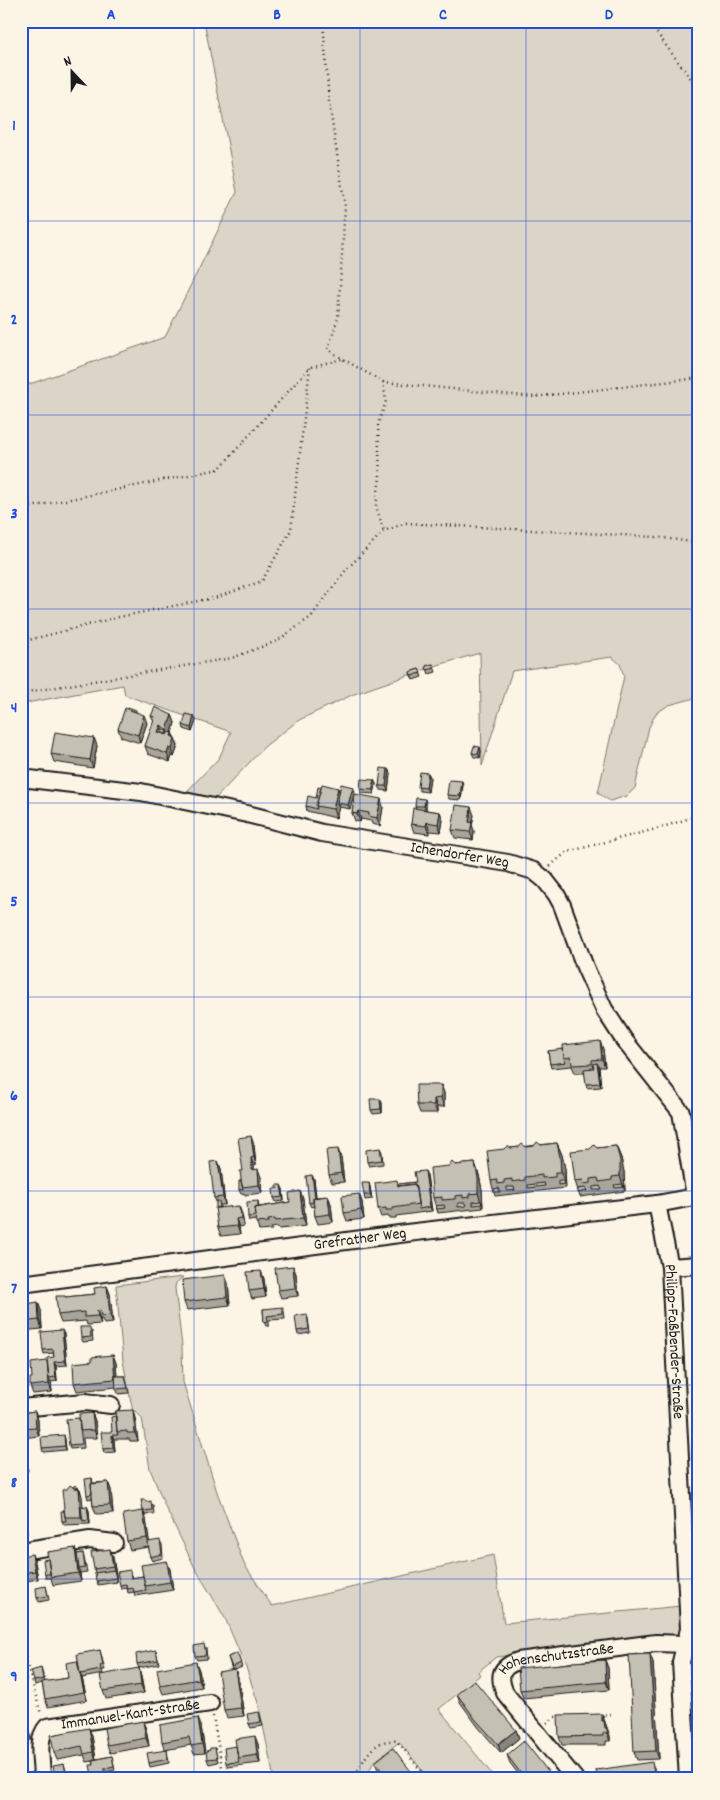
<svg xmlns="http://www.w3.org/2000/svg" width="720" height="1800" font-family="Dekko,sans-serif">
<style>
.green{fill:#dbd5c8;stroke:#7c7872}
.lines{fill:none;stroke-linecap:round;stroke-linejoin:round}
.minor-casing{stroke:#1c1c1c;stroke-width:20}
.path{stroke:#1c1c1c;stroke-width:2.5;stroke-dasharray:1 4;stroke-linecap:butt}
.minor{stroke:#fcf5e5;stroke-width:16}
.wall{fill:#a9a59a;stroke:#1c1c1c}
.shaded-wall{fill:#89867d;stroke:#1c1c1c}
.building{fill:#c4c0b3;stroke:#1c1c1c}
.grid{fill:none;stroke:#1d4ed8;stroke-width:1;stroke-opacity:0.55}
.labels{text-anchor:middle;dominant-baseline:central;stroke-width:4;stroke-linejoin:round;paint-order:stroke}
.street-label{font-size:16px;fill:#1c1c1c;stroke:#fcf5e5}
.neatline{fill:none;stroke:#1d4ed8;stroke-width:2}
.grid-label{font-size:16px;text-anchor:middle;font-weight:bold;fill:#1d4ed8}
</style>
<rect width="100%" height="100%" fill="#fcf5e5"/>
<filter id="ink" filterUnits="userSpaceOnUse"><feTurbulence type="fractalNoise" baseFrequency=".02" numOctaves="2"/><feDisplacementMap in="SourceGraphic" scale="10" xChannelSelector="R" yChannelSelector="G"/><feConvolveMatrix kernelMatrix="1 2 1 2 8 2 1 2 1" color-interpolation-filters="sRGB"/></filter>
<g filter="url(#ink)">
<path class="green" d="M204 21H699V697L669 705 656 713 649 727 635 788 627 796 610 801 598 793 624 676 620 664 612 657 512 671 482 766 480 653 438 665 354 694 299 720 265 746 215 799 186 792 219 758 231 732 125 695 123 685 21 704V387L165 337 237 192Z
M183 1277 176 1283 175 1288 182 1346 183 1382 217 1492 244 1564 272 1606 493 1555 504 1623 692 1605 693 1632 496 1657 478 1672 480 1675 439 1709 496 1779H429L399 1742 373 1763 366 1779H274L259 1706 247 1670 225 1618 195 1568 165 1506 150 1469 142 1418 135 1411 133 1412 123 1361 116 1285Z"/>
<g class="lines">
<g class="minor-casing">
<g id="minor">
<path id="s1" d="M21 778 141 792 247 814 322 833 508 863 534 871 545 880 556 894 562 905 585 967 604 1009 624 1040 681 1112 695 1196"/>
<path id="s2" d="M657 1204 670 1267 689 1629 681 1662 688 1779"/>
<path d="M670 1267 699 1265"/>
<path id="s3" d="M21 1284 407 1233 657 1204 699 1196"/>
<path d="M21 1408 85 1402 111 1405"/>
<path d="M21 1551 90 1540 114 1543"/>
<path id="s4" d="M38 1779 42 1778C42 1763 36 1739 47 1727L210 1703"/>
<path id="s5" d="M575 1779 505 1693C498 1676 500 1667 518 1661L656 1643 685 1644"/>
</g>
</g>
<path class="path" d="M323 21 329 102 345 206 338 318 328 349C346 362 365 371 383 382L386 401 378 424 380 477 376 506 384 531
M648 21 699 90
M383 382 534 397 699 378
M21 509 219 469 310 367 342 359
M21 642 119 617 218 597 262 581 291 530 310 367
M21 693 232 658 277 641 311 617 346 570 384 531 406 523 656 537 699 543
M550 866 567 852 660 828 699 815
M21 1643 41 1714
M21 1681 31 1677
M600 1715 613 1714
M213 1716 224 1779
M547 1723 555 1717H560
M353 1779C364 1760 372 1738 397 1741L428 1779"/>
<use href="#minor" class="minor"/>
</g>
<path class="wall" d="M433 664 436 672 429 674 426 666Z
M419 669 422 677 413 680 410 672Z
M137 713 147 723 140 743 121 737 118 729Z
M172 715 175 723 172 733 175 738 178 746 174 757 172 756 170 762 148 754 145 746 154 722 151 716Z
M194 716 196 721 192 732 184 729 183 725Z
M94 738 97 746 93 768 54 762 51 754Z
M481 751 480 758 474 757 472 753Z
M388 769 390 773 388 791 381 790 379 786Z
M428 773 430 777 428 792 420 791 418 787Z
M374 780 376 784 374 794 361 793 360 789Z
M462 781 463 785 461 800 449 799 447 795Z
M321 788H338L340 792 355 791 350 809 339 807 336 818 307 811 306 806 316 798Z
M355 794 383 807 380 826 372 824 371 821 361 819 360 822 355 821 352 813Z
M426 803V810L440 812 443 820 441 832 430 831 429 834 414 832 411 824 416 809 415 806Z
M474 815 472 825 474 831 473 840 455 838 452 830Z
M603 1049 605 1067H599L601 1087 587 1088 586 1084 585 1073H575L572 1066 551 1068 550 1064 548 1051Z
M441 1085 444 1093V1107H437V1113H420L417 1105Z
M380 1099 382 1103V1113L373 1114 371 1110Z
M557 1143 562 1155 565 1169 566 1188 495 1196 491 1181 511 1148Z
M254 1145 256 1165 254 1166V1170L261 1177 262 1193 245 1195 244 1193 241 1194 239 1190 243 1171Z
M616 1146 621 1158 624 1172 625 1191 580 1197 575 1181 597 1148Z
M380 1148 382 1152 383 1164 369 1166 367 1162Z
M341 1157 344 1182 332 1183 329 1175Z
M218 1161 221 1169 225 1205H220V1208L242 1214 244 1226 239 1227 240 1234 221 1236 218 1228 216 1201 214 1198Z
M475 1163 479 1175 482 1190 483 1208 438 1213 433 1198 455 1165Z
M427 1175 432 1211 396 1216V1218H389L388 1216 381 1217 378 1209 399 1184 416 1182Z
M314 1179 316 1197 328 1196 331 1204 333 1222 318 1224 315 1216 314 1206 311 1207 309 1203Z
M369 1183 370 1187 372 1199 365 1200 364 1195Z
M278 1188 283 1189 284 1201 276 1202 274 1198Z
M300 1191 303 1199 306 1226 279 1229 278 1227 271 1228 272 1230 259 1231 256 1220 249 1221 248 1217 258 1201 259 1207 290 1202Z
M359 1194 362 1202 364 1219 347 1221 344 1213Z
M293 1266 296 1274 298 1296 281 1298 278 1290Z
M261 1271 264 1279 266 1297 252 1299 249 1291Z
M228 1283 230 1305 187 1310 184 1302Z
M107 1286 110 1294 113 1323 104 1324 102 1319H100L101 1324 87 1325 86 1321 61 1323 58 1315 65 1296 66 1297 95 1294Z
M21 1305 41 1310 42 1329 21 1331Z
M263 1309 284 1311 285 1319 269 1320V1326H266L264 1322Z
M308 1318 310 1333 298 1335 297 1331Z
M92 1331 93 1341 83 1342 81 1338Z
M64 1334 67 1365 56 1366 57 1381 51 1382 52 1392 33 1394 30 1386 32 1378 54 1357 53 1353 44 1354 43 1350Z
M113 1355 116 1363 117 1376H125L129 1393 118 1394 116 1387 77 1391 74 1383 92 1361Z
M35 1411 38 1420 39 1436 21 1438V1413Z
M92 1413 95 1421 97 1438H83L84 1448 70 1449 69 1445 79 1418Z
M116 1416 135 1418 138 1441H130L129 1439H114L115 1452 104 1453 103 1449 112 1432Z
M65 1439 66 1450 43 1452 42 1448Z
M21 1460 27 1464 28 1471H22L23 1492H21Z
M92 1478 93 1483 108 1482 111 1490 113 1513 96 1514 93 1506 92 1498 88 1499 87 1495Z
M73 1487 80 1489 81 1493 83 1507 87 1506 89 1511 90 1524 64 1525 62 1521 67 1489Z
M146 1502 153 1505 154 1514 145 1515 143 1511Z
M143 1511 146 1519 149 1542 162 1544 163 1558 152 1561 150 1557 149 1547 130 1550 127 1541Z
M21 1519H25L26 1523 27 1534H21Z
M75 1548 77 1554 83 1553 87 1572 80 1573 81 1581 53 1585 51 1578H46L45 1574 48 1559Z
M21 1556 35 1562 38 1579 21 1582Z
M113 1557 117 1582 98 1585 94 1569Z
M170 1569 173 1590 135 1596 134 1592 128 1593 127 1588 121 1589 120 1585 131 1575 132 1578 143 1576Z
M46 1586 49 1600 39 1602 37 1598Z
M206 1648 207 1659 197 1660 195 1656Z
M100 1650 105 1670H102L103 1674 82 1678 87 1700 48 1707 45 1699 42 1683 35 1685 34 1681 41 1668 45 1682 68 1678 77 1661 79 1666Z
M156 1650 159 1664 139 1668 137 1664Z
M237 1653 242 1667 235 1670 238 1677 244 1716 227 1718 224 1710 232 1670 228 1657Z
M605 1660 608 1668 609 1690 523 1698 520 1690Z
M653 1662 659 1759 637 1760 634 1752Z
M139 1668 141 1676 144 1693 106 1699 103 1691Z
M199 1670 202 1687 163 1694 160 1686Z
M457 1694 516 1730 519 1738 501 1753 479 1728 460 1702Z
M259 1712 263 1726 251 1728 249 1724Z
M602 1714 610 1736V1741H606V1745H562L559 1737Z
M143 1721 146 1729 149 1746 110 1753 107 1745Z
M21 1725 29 1729 31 1740 21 1741Z
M201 1726 205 1753 194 1754 191 1745 165 1750 162 1742Z
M92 1736 96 1759 112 1756 113 1760 115 1770 106 1772 107 1777 93 1779 92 1775 94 1765 93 1761 87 1762 84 1755 57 1760 54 1752Z
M258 1744 260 1763 228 1767 226 1763Z
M215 1748 218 1762 209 1764 207 1759 210 1750Z
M167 1750 169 1763 150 1767 149 1763Z
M507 1755 554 1779H522L510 1763Z
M375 1762 417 1779H385L378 1770Z
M64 1764 68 1777 56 1779 55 1775Z
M654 1767 655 1777 645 1779H597Z"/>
<path class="shaded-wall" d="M144 715 147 723 140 743 138 735Z
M172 715 175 723 170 738 167 730Z
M194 716 196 721 192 732 191 728Z
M161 725 164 733 158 732Z
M172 733 178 746 174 757 172 749 171 736Z
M94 738 97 746 93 768 90 760Z
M480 747 481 751 480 758 478 754Z
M169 748 172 756 170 762 167 754Z
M388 769 390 773 388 791 386 786Z
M428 773 430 777 428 792 426 788Z
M374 780 376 784 374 794 373 790Z
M462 781 463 785 461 800 460 796Z
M353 787 355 791 350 809 348 805Z
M338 788 341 796 337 803 339 807 336 818 333 809Z
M381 799 383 807 380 826 377 818Z
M425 799 426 803V810L424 806Z
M471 807 474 815 472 825 474 831 473 840 470 832 469 822Z
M358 811 361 819 360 822 357 814Z
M440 812 443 820 441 832 438 824Z
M427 822 430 831 429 834 426 826Z
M600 1041 603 1049 605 1067 602 1059Z
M597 1063 599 1067 601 1087 600 1083Z
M441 1085 444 1093V1107L441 1098Z
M380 1099 382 1103V1113L381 1109Z
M434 1099 437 1107V1113L434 1105Z
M251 1136 254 1145 256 1165 254 1157Z
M557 1143 562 1155 565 1169V1185L561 1173Z
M616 1146 621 1158 624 1172 625 1191 620 1176Z
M338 1149 341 1157 344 1182 341 1173Z
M251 1158 254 1166 255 1178 252 1170Z
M218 1161 221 1169 225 1205 223 1197Z
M475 1163 479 1175 482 1190 483 1208 478 1193Z
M258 1169 261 1177 262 1193 259 1185Z
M425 1171 427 1175 432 1211 430 1207Z
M312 1175 314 1179 317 1206 316 1202Z
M369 1183 370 1187 372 1199 370 1195Z
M281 1185 283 1189 284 1201 283 1197Z
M300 1191 303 1199 306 1226 303 1218Z
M359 1194 362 1202 364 1219 361 1210Z
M328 1196 331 1204 333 1222 330 1214Z
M239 1206 242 1214 244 1226 241 1218Z
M236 1219 239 1227 240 1234 237 1226Z
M293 1266 296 1274 298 1296 295 1288Z
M261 1271 264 1279 266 1297 264 1289Z
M225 1275 228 1283 230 1305 227 1297Z
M107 1286 110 1294 113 1323 110 1315Z
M38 1302 41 1310 42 1329 39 1320Z
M97 1311 100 1319 101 1324 98 1316Z
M62 1330 64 1334 67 1365 65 1361Z
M113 1355 116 1363 117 1387 115 1379Z
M47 1361 49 1378 51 1382 52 1392 49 1384Z
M54 1362 56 1366 57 1381 56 1377Z
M133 1410 135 1418 138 1441 135 1433Z
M35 1411 38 1420 39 1436 36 1428Z
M92 1413 95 1421 97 1438 94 1430Z
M64 1435 65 1439 66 1450 65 1446Z
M112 1435 114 1439 115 1452 113 1448Z
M21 1470 23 1492 21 1486Z
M108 1482 111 1490 113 1513 110 1505Z
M79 1488 82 1496 84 1520 83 1521 81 1517Z
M87 1506 89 1511 90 1524 89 1520Z
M143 1511 146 1519 150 1546 147 1538Z
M25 1519 26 1523 27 1534 25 1530Z
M75 1548 78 1556 79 1569 81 1581 78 1573Z
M110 1549 113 1557 117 1582 113 1566Z
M32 1554 35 1562 38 1579 35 1571Z
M167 1561 170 1569 173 1590 170 1582Z
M650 1654 653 1662 659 1759 656 1751Z
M605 1660 608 1668 609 1690 606 1682Z
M77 1661 80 1670V1674L82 1678 87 1700 84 1692Z
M196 1662 199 1670 202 1687 199 1679Z
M139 1668 141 1676 144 1693 141 1685Z
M235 1669 238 1677 244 1716 241 1708Z
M602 1714 610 1736V1741L607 1733H606L602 1721Z
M198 1718 201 1726 205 1753 202 1744Z
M143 1721 146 1729 149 1746 146 1738Z
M89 1728 92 1736 96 1760 93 1752Z
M516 1730 519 1738 501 1753 498 1744Z
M255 1736 258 1744 260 1763 257 1755Z"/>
<path class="building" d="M433 664 435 668 427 670 426 666Z
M419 669 421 673 411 676 410 672Z
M128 707 136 710V712L128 709Z
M155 707 172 715 167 730 161 725 158 732 167 735 169 732 172 733 171 736 175 738 172 749 169 748 167 754 145 746 155 717 151 716Z
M125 708 144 715 138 735 118 729Z
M186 714 194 716 191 728 183 725Z
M162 729 167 731 166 734 161 732Z
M55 732 94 738 90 760 51 754Z
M474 746 480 747 478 754 472 753Z
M381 768 388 769 386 786H379Z
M420 772 428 773 426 788 418 787Z
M361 779 374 780 373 790 360 789Z
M449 780 462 781 460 796 447 795Z
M322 784 338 788 333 809 316 806Z
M341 784 353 787 348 805 337 803Z
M318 787 321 788 316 806 317 809 306 806 308 796 316 798Z
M355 794 381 799 377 818 369 816V813L358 811 357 814 352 813Z
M416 798 425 799 424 806H415Z
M456 805 471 807 469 822 472 823 470 832 452 830Z
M413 808 440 812 438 824 427 822 426 826 411 824Z
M600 1041 602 1059 592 1060V1064L572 1065 571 1057 564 1058 563 1045Z
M563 1049 564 1058 566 1062 550 1064 548 1051Z
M597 1063 600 1083 586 1084 584 1069 594 1068 593 1064Z
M416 1085H441V1098L434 1099V1105H417Z
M370 1099H380L381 1109 371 1110Z
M699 1121V1175H697L691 1122Z
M251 1136 254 1157 251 1158 252 1170 258 1169 259 1185 242 1187 240 1171H243L238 1138Z
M537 1142 541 1145 557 1143 560 1157 561 1173H555V1177L542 1178V1175L525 1177V1180L512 1182V1179L504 1180V1183L498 1184 497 1180 491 1181 487 1151 504 1149 507 1146 511 1148 519 1147 522 1144 526 1147 534 1146Z
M594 1145 597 1148 616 1146 620 1160V1176L612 1177V1180L599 1182 598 1178 590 1179V1183L584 1184 583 1180 575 1181 571 1151 590 1149Z
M380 1148 382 1160 367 1162 366 1150Z
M338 1149 341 1173 329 1175 326 1150Z
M218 1161 223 1197 214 1198 210 1162Z
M452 1162 455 1165 475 1163 478 1178V1193L470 1194V1197L463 1198V1195L455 1196V1199L442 1200V1197L433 1198 430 1168 449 1166Z
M425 1171 430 1207 419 1209 416 1188 415 1184 399 1186 398 1184 416 1182 414 1172Z
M312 1175 315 1197 313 1198V1202L309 1203 306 1176Z
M397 1180 398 1186 415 1184 418 1204 393 1208V1210H386V1208L378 1209 375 1183Z
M239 1181H241L243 1189 239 1190Z
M558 1181H564V1184L558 1185Z
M362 1183H369L370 1195H364Z
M544 1183 545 1186 528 1188V1185Z
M623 1184V1187L615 1188 614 1185Z
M277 1185H281L283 1197 274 1198 273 1189 278 1188Z
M600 1186 602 1190H593V1187Z
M507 1187H514L515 1190 507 1191Z
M499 1188 500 1192H494V1189Z
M585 1188 587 1191 578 1193V1189Z
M300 1191 303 1218 276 1221 275 1219 268 1220 269 1222 256 1223 255 1208 290 1202 289 1193Z
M359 1194 361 1210 344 1213 342 1196Z
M328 1196 330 1214 315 1216 313 1198Z
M216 1201H219L220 1208H216Z
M258 1201V1207L255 1208 256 1216 248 1217 247 1202Z
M481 1201 482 1204 473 1205V1202Z
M458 1203H465L466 1206 458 1207Z
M444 1205 445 1208 437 1209 436 1206Z
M239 1206 241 1218 236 1219 237 1226 218 1228 215 1208Z
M293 1266 295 1288 278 1290 275 1268Z
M261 1271 264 1289 249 1291 247 1272Z
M225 1275 227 1297 184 1302 182 1280Z
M107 1286 110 1315 101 1316 100 1310 97 1311 98 1316 84 1317V1312L58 1315 56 1296H65V1297L95 1294 94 1288Z
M38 1302 39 1320 21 1322V1305Z
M283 1307V1314L267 1316 268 1321 264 1322 263 1309Z
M307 1314 309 1329 297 1331 295 1316Z
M80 1327H90L91 1337 81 1338Z
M62 1330 65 1361 54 1362 56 1377 49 1378 47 1358 54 1357 53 1349 43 1350 41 1332Z
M113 1355 115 1379 74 1383 73 1363 92 1361V1357Z
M47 1361 49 1384 30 1386V1378H32L31 1363Z
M115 1376H125L128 1388 116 1389Z
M133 1410 135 1433H127V1431L117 1432 115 1411Z
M35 1411 36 1428 21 1429V1413Z
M92 1413 94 1430 80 1431 79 1414Z
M116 1416 117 1432 118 1435H112L113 1448 103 1449 101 1432H112L111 1417Z
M79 1418 82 1444 69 1445 66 1419Z
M64 1435 65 1446 42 1448 41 1437Z
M21 1460H26V1467H21Z
M92 1478V1483L91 1484 92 1494 87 1495 85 1479Z
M108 1482 110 1505 93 1506 91 1484Z
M70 1485 74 1488H79L81 1517H65L62 1490 67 1489Z
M75 1485 80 1489V1492L79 1488H74L73 1487Z
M141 1500H145L146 1502 151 1501 152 1510 143 1511Z
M87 1506 89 1520 83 1521 81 1507Z
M61 1511H64L65 1517 66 1521H62Z
M143 1511 147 1538 127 1541 123 1514Z
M21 1519H25V1530H21Z
M160 1540 162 1554 150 1557 148 1542Z
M75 1548 78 1573 51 1577 47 1552Z
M110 1549 113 1566 94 1569 91 1552Z
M83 1553 85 1568 79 1569 77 1554Z
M32 1554 35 1571 21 1573V1556Z
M48 1559 50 1574H45L43 1560Z
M167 1561 170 1582 145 1586 141 1565Z
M114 1570 116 1578 96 1581 95 1573Z
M130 1570 131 1578 143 1576 146 1590 134 1592 133 1588 127 1589 126 1584 120 1585 117 1572Z
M46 1586 48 1596 37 1598 36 1588Z
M204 1644 206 1655 195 1656 194 1646Z
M100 1650 103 1665 100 1666 101 1670 80 1674 77 1654Z
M156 1650 158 1660 137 1664 136 1654Z
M237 1653 241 1663 232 1667 228 1657Z
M650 1654 656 1751 634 1752 629 1655Z
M605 1660 606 1682 520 1690 518 1668 572 1663V1662Z
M77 1661 84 1692 45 1699 42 1682 68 1678 66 1663Z
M196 1662 199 1679 160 1686 157 1669Z
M41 1668 43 1679 34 1681 31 1671Z
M139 1668 141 1685 103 1691 100 1675Z
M235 1669 241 1708 224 1710 218 1672Z
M474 1680 516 1730 498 1744 476 1720 457 1694Z
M259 1712 261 1722 249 1724 247 1714Z
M602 1714V1721H604L605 1728H607V1733H603V1736L559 1737 558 1715Z
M198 1718 202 1744 191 1746 189 1737 162 1742 160 1725Z
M143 1721 146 1738 107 1745 104 1728Z
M21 1725H28L29 1736 21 1737Z
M89 1728 93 1752 84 1754 82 1746 54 1752 51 1735Z
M255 1736 257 1755 238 1758 235 1739Z
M524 1741 554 1779H525L507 1755Z
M236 1746 238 1758 239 1762 226 1763 224 1748Z
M210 1748H215L217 1758 207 1759 206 1751 210 1750Z
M393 1748 417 1779H388L375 1762Z
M167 1750 168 1759 149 1763 147 1753Z
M112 1756 114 1766 105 1768V1773L92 1775 90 1765H94L93 1760Z
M652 1762 654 1773 612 1779H597L596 1770Z
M64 1764 66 1773 55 1775 53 1766Z"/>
</g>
<path class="grid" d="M194 21V1779M360 21V1779M526 21V1779M21 221H699M21 415H699M21 609H699M21 803H699M21 997H699M21 1191H699M21 1385H699M21 1579H699"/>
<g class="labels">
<g class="street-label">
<text stroke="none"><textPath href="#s1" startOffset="446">Ichendorfer Weg</textPath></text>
<text stroke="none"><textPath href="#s3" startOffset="342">Grefrather Weg</textPath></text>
<text stroke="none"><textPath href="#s2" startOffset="139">Philipp-Faßbender-Straße</textPath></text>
<text stroke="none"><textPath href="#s5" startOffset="190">Hohenschutzstraße</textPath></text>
<text stroke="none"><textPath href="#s4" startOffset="141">Immanuel-Kant-Straße</textPath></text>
</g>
</g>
<rect width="720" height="1800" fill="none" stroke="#fcf5e5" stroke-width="55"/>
<g transform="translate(72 72) rotate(338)" stroke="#fcf5e5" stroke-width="4" paint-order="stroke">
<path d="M0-4L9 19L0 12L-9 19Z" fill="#1c1c1c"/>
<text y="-8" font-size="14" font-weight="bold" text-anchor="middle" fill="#1c1c1c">N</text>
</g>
<rect x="28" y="28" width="664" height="1744" class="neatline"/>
<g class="grid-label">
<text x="111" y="19">A</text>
<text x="277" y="19">B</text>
<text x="443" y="19">C</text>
<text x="609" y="19">D</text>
<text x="14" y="130">1</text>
<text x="14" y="324">2</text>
<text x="14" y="518">3</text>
<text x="14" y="712">4</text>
<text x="14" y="906">5</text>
<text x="14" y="1100">6</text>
<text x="14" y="1293">7</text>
<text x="14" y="1487">8</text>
<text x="14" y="1681">9</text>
</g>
</svg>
